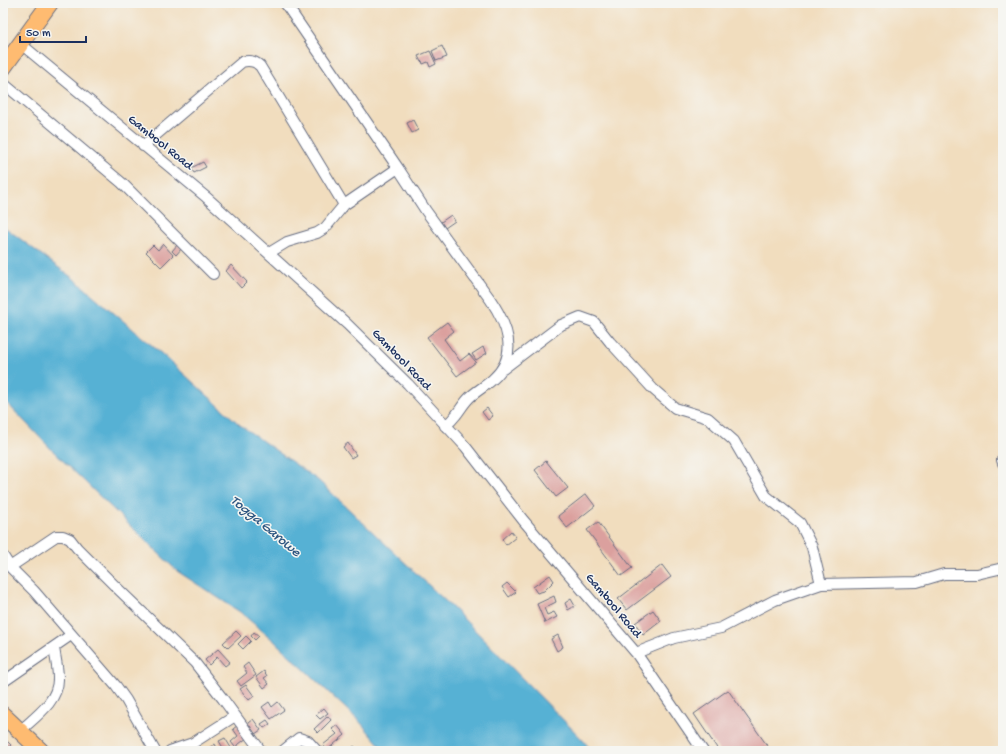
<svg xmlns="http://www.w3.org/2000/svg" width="1006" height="754" font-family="'Gochi Hand',sans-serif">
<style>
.water{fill:#56b1d4;stroke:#387099}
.building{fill:#dba09e}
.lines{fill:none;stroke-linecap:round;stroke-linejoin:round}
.street-casing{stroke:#666c80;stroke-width:12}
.primary-casing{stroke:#666c80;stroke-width:18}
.street{stroke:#fff;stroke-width:10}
.primary{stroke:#febb71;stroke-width:16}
.labels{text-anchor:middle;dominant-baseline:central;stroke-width:3;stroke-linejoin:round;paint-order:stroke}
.street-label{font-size:13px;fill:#1b2f5e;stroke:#f6f6f2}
.water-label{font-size:14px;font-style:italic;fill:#2d5681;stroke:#f6f6f2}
</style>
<rect width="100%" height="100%" fill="#f6f6f2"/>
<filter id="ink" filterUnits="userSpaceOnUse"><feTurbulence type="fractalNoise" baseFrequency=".025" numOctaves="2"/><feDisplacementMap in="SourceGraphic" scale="8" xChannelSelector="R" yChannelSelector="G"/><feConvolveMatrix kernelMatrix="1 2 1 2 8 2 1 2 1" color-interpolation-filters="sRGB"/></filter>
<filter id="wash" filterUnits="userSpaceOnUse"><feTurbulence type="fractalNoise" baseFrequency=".012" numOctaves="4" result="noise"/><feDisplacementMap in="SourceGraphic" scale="16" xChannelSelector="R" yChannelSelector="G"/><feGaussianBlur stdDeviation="0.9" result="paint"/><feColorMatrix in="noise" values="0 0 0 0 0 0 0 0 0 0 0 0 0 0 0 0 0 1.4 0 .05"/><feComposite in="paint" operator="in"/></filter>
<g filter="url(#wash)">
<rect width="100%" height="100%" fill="#f1ddbe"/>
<path class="water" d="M3 226 74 279 162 354 240 425 319 481 456 611 582 739 592 751H385L360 722 273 640 240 612 177 571 53 451 3 399Z"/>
<g id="blocks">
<path class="building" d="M442 46 447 57 436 61 432 51Z
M430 51 436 64 430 67 428 62 423 64 422 61 421 62 418 56Z
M413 120 418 130 412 133 407 123Z
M203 162 206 167 194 173 191 168Z
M451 215 455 221 445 228 441 222Z
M163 244 173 255 161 267 146 252 153 245 158 250Z
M178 244 182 248 176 255 172 251Z
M231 265 247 282 241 288 226 271Z
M447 322 454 331 444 339 460 361 469 354 476 362 457 376 427 337Z
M483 347 487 353 476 360 472 354Z
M487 408 493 416 488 420 482 412Z
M348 443 356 455 351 458 343 447Z
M546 461 568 488 556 497 535 470Z
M586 494 595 506 567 528 558 516Z
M598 522 632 568 621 576 587 530Z
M511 531 516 537 506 545 502 539Z
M662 565 671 577 627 610 618 599Z
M550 575 554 581 544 591 537 593 533 587Z
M507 583 516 592 509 597 502 587Z
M554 596 556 602 544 608 547 615 554 612 557 617 545 623 537 604Z
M571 599 575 606 568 610 565 603Z
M653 610 661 621 643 635 635 623Z
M236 631 241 636 228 648 223 643Z
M254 632 259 636 255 640 251 636Z
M558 635 563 647 557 651 551 639Z
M246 636 251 641 243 649 238 644Z
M218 649 230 662 225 666 217 657 209 665 205 660Z
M248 663 256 675 241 686 237 681 247 673 243 667Z
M264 671 267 676 264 678 269 684 264 688 256 677Z
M246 685 254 696 249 700 240 689Z
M728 690 771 751H719L694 714Z
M269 702 272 707 278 702 284 710 271 719 262 707Z
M324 708 328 713 320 719 316 715Z
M328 716 331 720 318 733 314 729Z
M253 719 261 730 255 734 248 723Z
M267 720 270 724 264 728 261 724Z
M238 725 247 738 235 747 231 742 238 736 233 729Z
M337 725 345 735 327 750 323 745 337 734 332 729Z
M3 737 11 745 5 751 3 750Z
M225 738 233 751H225L219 741Z
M215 744 218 750 212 751 210 747Z
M354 746 359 751 350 750Z"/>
</g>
</g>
<g filter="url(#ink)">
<use href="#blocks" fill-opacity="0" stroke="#666c80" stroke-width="1"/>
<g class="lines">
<g class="street-casing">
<path id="street" d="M285 3 398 168 426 211 490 299C507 324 520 355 493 379 486 386 476 391 469 398 464 403 460 410 456 415 453 419 449 423 445 426
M21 44 206 197 347 324 408 384 465 446 523 520 636 653 703 751
M3 83 122 183 213 274
M143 146 242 62C249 60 255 61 260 66L344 205
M269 253 287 242 317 233 325 228 344 205 398 168
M503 369 561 325 580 317 594 322 610 342 653 389 675 408 708 418 734 441 766 496 800 523 812 547 821 584
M1002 460 1003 463
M3 556 10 567 34 591 116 686 126 700 155 751
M10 567 56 536H63L70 539 77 548 114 585 195 663 223 699 261 751
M636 653 674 638 721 628 775 600 821 584 917 582 944 574H977L1003 568
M3 682 71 635
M20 731C35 717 59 701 58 678 58 667 55 657 54 647
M170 751 193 743 235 716
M283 751 299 738 308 741 317 751"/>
</g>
<g class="primary-casing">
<path id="primary" d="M3 68 50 3
M3 715 41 751"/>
</g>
<use href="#street" class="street"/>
<use href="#primary" class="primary"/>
</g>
</g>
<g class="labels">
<g class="street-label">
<text transform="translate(160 143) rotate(39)">Gambool Road</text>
<text transform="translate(401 360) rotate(46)">Gambool Road</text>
<text transform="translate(613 606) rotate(50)">Gambool Road</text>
</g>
<g class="water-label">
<text transform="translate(265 527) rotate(40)">Togga Garowe</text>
</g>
</g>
<rect width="1006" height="754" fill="none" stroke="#f6f6f2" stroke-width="16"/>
<path d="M20 36v6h66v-6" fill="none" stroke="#1b2f5e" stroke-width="2"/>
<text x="26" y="36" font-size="12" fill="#1b2f5e" stroke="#f6f6f2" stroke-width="3" paint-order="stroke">50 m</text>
</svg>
